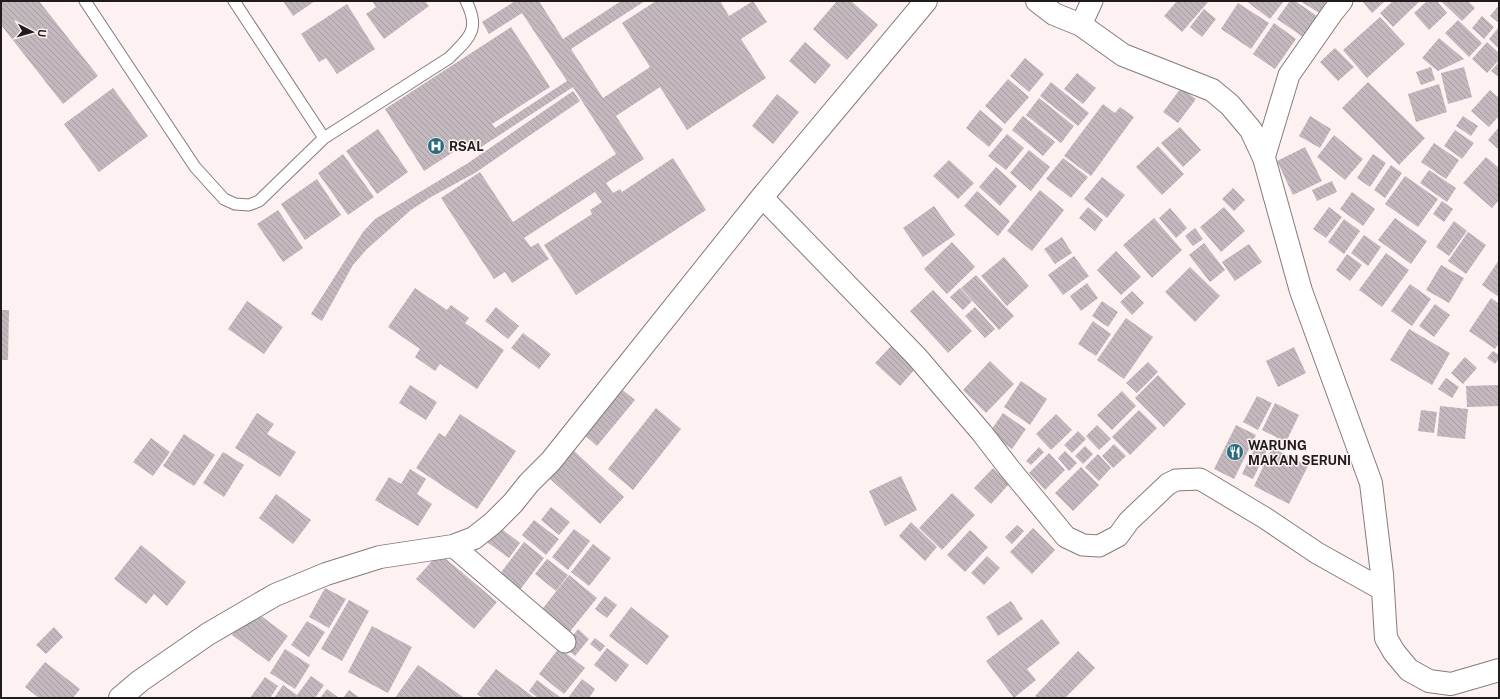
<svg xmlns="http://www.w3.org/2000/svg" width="1500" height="699" font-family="'Public Sans',sans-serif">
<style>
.building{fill:url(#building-back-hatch)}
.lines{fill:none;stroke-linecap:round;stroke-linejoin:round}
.service-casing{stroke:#867b7c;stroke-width:13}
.minor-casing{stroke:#867b7c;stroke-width:23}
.tertiary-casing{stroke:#867b7c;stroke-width:24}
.service{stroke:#fff;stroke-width:11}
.minor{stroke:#fff;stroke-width:21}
.tertiary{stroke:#fff;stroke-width:22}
.labels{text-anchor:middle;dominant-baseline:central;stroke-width:3;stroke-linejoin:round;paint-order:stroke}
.poi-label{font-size:13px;font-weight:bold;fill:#201c1c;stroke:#fdf1f2;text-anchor:start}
</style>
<defs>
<pattern id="building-back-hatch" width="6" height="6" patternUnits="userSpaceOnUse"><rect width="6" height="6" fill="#c2b8bd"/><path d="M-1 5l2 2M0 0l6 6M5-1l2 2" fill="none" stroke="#a69ea2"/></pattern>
</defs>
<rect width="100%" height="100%" fill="#fdf1f2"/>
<path class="building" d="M1 1H39L98 76 63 104 1 25Z
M283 1H315L293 16Z
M372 1H425L429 6 384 39 366 14 376 7Z
M515 1H539L563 39 621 1H645L571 49 603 98 650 67 622 23 656 1H720L729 16 753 1 767 22 741 39 766 78 687 130 660 87 616 116 644 159 606 183 613 193 620 189 622 192 673 158 706 210 576 295 544 245 592 214 590 210 602 202 595 192 524 238 531 247 538 243 549 259 512 283 505 272 494 279 441 198 480 172 513 222 616 154 573 87 475 151 469 142 424 171 385 109 511 27 550 87 492 124 495 128 567 81 522 13 489 34 482 22Z
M837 1H851L878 25 847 60 813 29Z
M1177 1H1209L1182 32 1164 16Z
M1246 1H1284L1270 19Z
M1290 1H1295L1323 20 1309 41 1277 19Z
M1300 1H1333L1324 16Z
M1362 1H1385L1372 13Z
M1393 1H1420L1393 27 1380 13Z
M1427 1H1437L1447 13 1429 30 1414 13Z
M1441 1H1468L1475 8 1462 21Z
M1238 3 1269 23 1251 49 1221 29Z
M347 4 375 49 337 74 326 58 319 62 301 34Z
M1499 5V23L1490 16Z
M1204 9 1216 19 1202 37 1190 27Z
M1482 16 1494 27 1484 39 1472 28Z
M1380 17 1405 44 1367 78 1343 50Z
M1458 20 1482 43 1469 57 1445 33Z
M1274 23 1296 39 1275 69 1253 54Z
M1499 27V49L1489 39Z
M1439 38 1464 59 1438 71 1422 58Z
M805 42 831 65 815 84 789 61Z
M1487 42 1499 53V60L1487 73 1472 59Z
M1335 48 1354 67 1338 81 1320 62Z
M1025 58 1044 74 1029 92 1010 76Z
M1499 62V77L1491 71Z
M1431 67 1435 80 1421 85 1416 72Z
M1464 67 1472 97 1448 104 1441 73Z
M1077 73 1096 88 1083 104 1064 89Z
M1008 79 1029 97 1005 124 985 106Z
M1051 82 1089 113 1078 126 1040 96Z
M1368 82 1425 138 1399 165 1342 108Z
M1439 84 1447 112 1416 122 1408 94Z
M113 88 148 136 99 172 64 124Z
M1181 88 1196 99 1178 123 1163 112Z
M1490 90 1499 98V116L1489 127 1471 111Z
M573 91 580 101 475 173 431 197 411 210 367 249 353 265 322 321 311 314 363 232 375 219 468 163Z
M777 94 799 112 773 144 752 126Z
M1039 98 1074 126 1061 143 1026 115Z
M1103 104 1115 113 1120 107 1134 117 1091 176 1064 156Z
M980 110 1003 129 989 147 966 128Z
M1023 116 1055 142 1043 156 1012 130Z
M1310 116 1331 129 1320 148 1299 136Z
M1463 116 1478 126 1471 136 1456 126Z
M1180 127 1201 150 1183 167 1161 143Z
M1499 127V150L1488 140Z
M378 129 408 172 377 194 346 151Z
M1455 130 1474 143 1462 159 1444 146Z
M1007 134 1024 148 1006 170 988 156Z
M1334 135 1363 159 1345 180 1317 157Z
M1434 143 1459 160 1446 179 1421 162Z
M1158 146 1184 174 1162 195 1136 167Z
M1305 147 1322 181 1293 195 1277 161Z
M1029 150 1050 167 1031 191 1010 173Z
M343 154 374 197 348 215 318 173Z
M1373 154 1386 163 1370 187 1357 178Z
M1486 157 1499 168V200L1492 208 1463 183Z
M1063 158 1088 177 1071 198 1046 179Z
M949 160 974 183 958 199 933 176Z
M1391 165 1402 173 1385 198 1374 190Z
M996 167 1017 186 1000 206 979 187Z
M1429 170 1456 188 1447 202 1420 183Z
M1405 176 1438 199 1418 227 1385 204Z
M1102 177 1125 195 1107 218 1084 199Z
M317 179 341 215 305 240 281 204Z
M1332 181 1337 192 1317 201 1312 190Z
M1233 188 1245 200 1234 211 1222 199Z
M1040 190 1064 210 1032 251 1007 231Z
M977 191 1010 221 998 236 964 206Z
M1352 192 1375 209 1363 226 1340 209Z
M1442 201 1453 209 1444 222 1433 214Z
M934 206 955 235 923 257 903 228Z
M1088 207 1103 220 1095 231 1079 218Z
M1224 207 1245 231 1221 252 1200 227Z
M1329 207 1342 217 1326 238 1313 229Z
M1170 208 1187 228 1176 238 1159 218Z
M278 210 303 248 283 262 257 224Z
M1154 218 1182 250 1152 278 1123 245Z
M1395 218 1427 241 1411 264 1378 240Z
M1344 219 1360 231 1344 254 1328 242Z
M1454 221 1467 231 1449 256 1436 247Z
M1195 228 1203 239 1193 246 1185 236Z
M1468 232 1486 245 1466 274 1448 261Z
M1364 235 1381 247 1368 266 1351 253Z
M1062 237 1072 253 1055 264 1044 249Z
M952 242 975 267 947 294 924 269Z
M1204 243 1225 270 1210 282 1189 255Z
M1249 244 1262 262 1235 281 1222 262Z
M1116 251 1141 277 1121 295 1097 270Z
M1386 253 1409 270 1382 307 1359 290Z
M1347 254 1362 265 1350 281 1336 270Z
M1074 256 1089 276 1063 295 1048 275Z
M1004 257 1029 286 1007 306 981 276Z
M1499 260V297L1482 285Z
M1441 265 1464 278 1449 303 1426 290Z
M1190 267 1220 296 1195 322 1165 292Z
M976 275 1014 316 999 330 961 288Z
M1087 283 1098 298 1081 311 1070 296Z
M1410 284 1431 299 1412 326 1391 311Z
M415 288 447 310 451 305 469 318 465 323 504 350 477 389 440 364 435 371 415 357 420 349 388 327Z
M960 288 972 301 963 310 950 297Z
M933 290 972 331 948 353 910 311Z
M1132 291 1144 303 1132 315 1120 302Z
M1491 298 1499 304V343L1495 349 1469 331Z
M247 301 283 327 264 354 228 329Z
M1102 301 1118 312 1108 327 1092 316Z
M1435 304 1450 315 1434 337 1419 326Z
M496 307 519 326 508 339 485 321Z
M975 307 995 329 985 338 965 316Z
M1 310H9L8 360H1Z
M1126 318 1153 337 1124 379 1097 360Z
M1093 321 1111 334 1096 356 1078 344Z
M1409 329 1450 353 1432 385 1390 360Z
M523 333 551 354 539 369 511 348Z
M892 345 916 368 900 386 875 363Z
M1294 347 1306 373 1278 387 1266 361Z
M1493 351 1499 355V359L1495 364 1487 358Z
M1465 357 1477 368 1463 384 1451 373Z
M990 361 1014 384 986 413 963 390Z
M1148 362 1158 372 1137 393 1126 383Z
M1158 375 1186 404 1164 427 1135 398Z
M1446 378 1459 387 1452 398 1438 389Z
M1021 381 1047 399 1030 425 1004 407Z
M410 385 437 402 426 420 399 403Z
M1499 385V406L1467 407 1466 386Z
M619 387 635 400 597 446 581 432Z
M1122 391 1136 406 1112 430 1097 415Z
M1257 396 1272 403 1258 430 1243 422Z
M1275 403 1299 415 1286 442 1262 430Z
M1440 406 1468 409 1465 439 1437 436Z
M656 408 681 429 633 490 608 469Z
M1139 410 1157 428 1130 455 1112 437Z
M1421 410 1437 412 1434 433 1418 431Z
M257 413 274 424 267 434 296 452 280 477 235 448Z
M1003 413 1026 429 1012 449 989 433Z
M460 414 516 451 477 509 416 468 439 433 445 437Z
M1056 414 1072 430 1051 450 1036 434Z
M1097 425 1111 439 1099 450 1086 436Z
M1236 425 1256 435 1234 479 1214 469Z
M1078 431 1086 439 1072 453 1064 445Z
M184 434 215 455 194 486 163 466Z
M151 438 170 452 153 476 133 462Z
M1258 441 1269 446 1253 479 1242 474Z
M1114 444 1126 456 1113 468 1102 456Z
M1085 446 1093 454 1083 464 1075 456Z
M1039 447 1044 452 1031 465 1026 461Z
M1272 448 1308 466 1289 504 1254 486Z
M573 450 624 497 600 524 549 478Z
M1065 451 1077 463 1069 471 1058 458Z
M223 452 244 465 224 497 203 483Z
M1049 453 1065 470 1045 490 1029 473Z
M1098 454 1111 468 1099 481 1085 467Z
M1081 467 1099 485 1073 511 1055 493Z
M993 468 1009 484 991 504 974 488Z
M410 469 426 479 417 494 432 504 418 526 375 500 389 477 401 484Z
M901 476 917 510 885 526 869 491Z
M952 493 975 515 942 550 919 528Z
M276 494 311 520 293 544 259 518Z
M551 507 570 522 559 535 541 520Z
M534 520 559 539 546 555 522 535Z
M911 522 937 547 925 561 899 536Z
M1017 525 1024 531 1012 544 1005 537Z
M499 527 520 543 509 558 487 542Z
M1033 528 1055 550 1032 574 1010 552Z
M574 529 590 541 568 570 552 557Z
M970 530 988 547 965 572 947 555Z
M524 542 544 558 516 595 496 579Z
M593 544 611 558 589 586 571 572Z
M141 545 186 582 167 606 154 594 146 604 114 579Z
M439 553 497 602 474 629 416 579Z
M987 556 1000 568 984 585 971 573Z
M547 559 568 575 556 591 535 574Z
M569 575 597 598 568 634 540 612Z
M325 588 346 599 329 628 309 617Z
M605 596 617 605 607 618 595 609Z
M349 600 369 611 342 661 321 649Z
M1011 601 1023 619 998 636 986 617Z
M631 607 669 636 647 665 609 636Z
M252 609 288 636 269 662 232 635Z
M1042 619 1060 643 1027 669 1036 680 1014 698 986 661Z
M307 621 325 632 309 657 291 645Z
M372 626 412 647 388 693 348 672Z
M54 627 63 637 46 654 36 645Z
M578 629 589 639 575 656 564 647Z
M595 638 605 646 600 652 590 644Z
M559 648 585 668 564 694 539 674Z
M607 648 629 665 616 682 594 665Z
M285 649 310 665 295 689 270 673Z
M1078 651 1095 668 1065 698H1037L1035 696Z
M45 662 80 689 73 698H39L25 687Z
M418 665 463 697 462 698H395Z
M496 669 535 698H483L477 694Z
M311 676 324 685 315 698H274L283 685 297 695Z
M265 677 278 686 270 698H250Z
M582 679 595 689 589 698H568Z
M537 680 561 698H538L529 691Z
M327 689 339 698H320Z
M349 690 360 698H343Z"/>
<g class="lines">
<g class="service-casing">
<path id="service" d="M85 1 195 167 224 199 235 204 249 205 259 201 324 138 449 58C469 38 481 30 466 1
M234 1 324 138"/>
</g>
<g class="minor-casing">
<path id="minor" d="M1081 25 1092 1
M1264 158 1289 75 1333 12 1342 1
M762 197 917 357 982 433 1009 468 1066 537 1083 545 1099 546 1118 536 1129 521 1168 484 1176 480 1200 479 1265 518 1317 553 1383 590
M453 546 565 642"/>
</g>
<g class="tertiary-casing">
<path id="tertiary" d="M1037 1 1054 14 1081 25 1123 55 1212 90 1230 105 1251 130 1264 158 1301 291 1371 483 1382 574 1386 638 1394 652 1409 670 1429 681 1451 684 1499 670
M120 698 140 681 208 634 275 595 326 574 380 557 453 546 474 538 493 523 513 503 529 483 551 461 762 197 926 1"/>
</g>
<use href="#service" class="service"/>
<use href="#minor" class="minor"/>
<use href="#tertiary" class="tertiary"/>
</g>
<defs>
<g id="hospital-disc" transform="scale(0.9)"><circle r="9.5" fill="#2b6a7f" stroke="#fdf1f2"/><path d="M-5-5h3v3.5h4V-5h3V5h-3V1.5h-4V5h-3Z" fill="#fff"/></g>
<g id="restaurant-disc" transform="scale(0.9)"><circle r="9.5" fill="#2b6a7f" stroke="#fdf1f2"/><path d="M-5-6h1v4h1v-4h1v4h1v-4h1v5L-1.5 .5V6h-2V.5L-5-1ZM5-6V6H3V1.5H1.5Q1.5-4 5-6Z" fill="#fff"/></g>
</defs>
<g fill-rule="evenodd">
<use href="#hospital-disc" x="436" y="146"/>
<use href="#restaurant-disc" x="1235" y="452"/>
</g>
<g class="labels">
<g class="poi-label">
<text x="449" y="146">RSAL</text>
<text x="1248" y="445">WARUNG<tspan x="1248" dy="15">MAKAN SERUNI</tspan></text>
</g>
</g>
<rect width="1500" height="699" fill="none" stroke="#201c1c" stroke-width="4"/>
<g transform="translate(32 32) rotate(96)" stroke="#fdf1f2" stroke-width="3" paint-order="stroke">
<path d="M0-3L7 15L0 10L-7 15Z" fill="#201c1c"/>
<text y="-6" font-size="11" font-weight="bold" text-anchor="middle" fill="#201c1c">U</text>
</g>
</svg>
